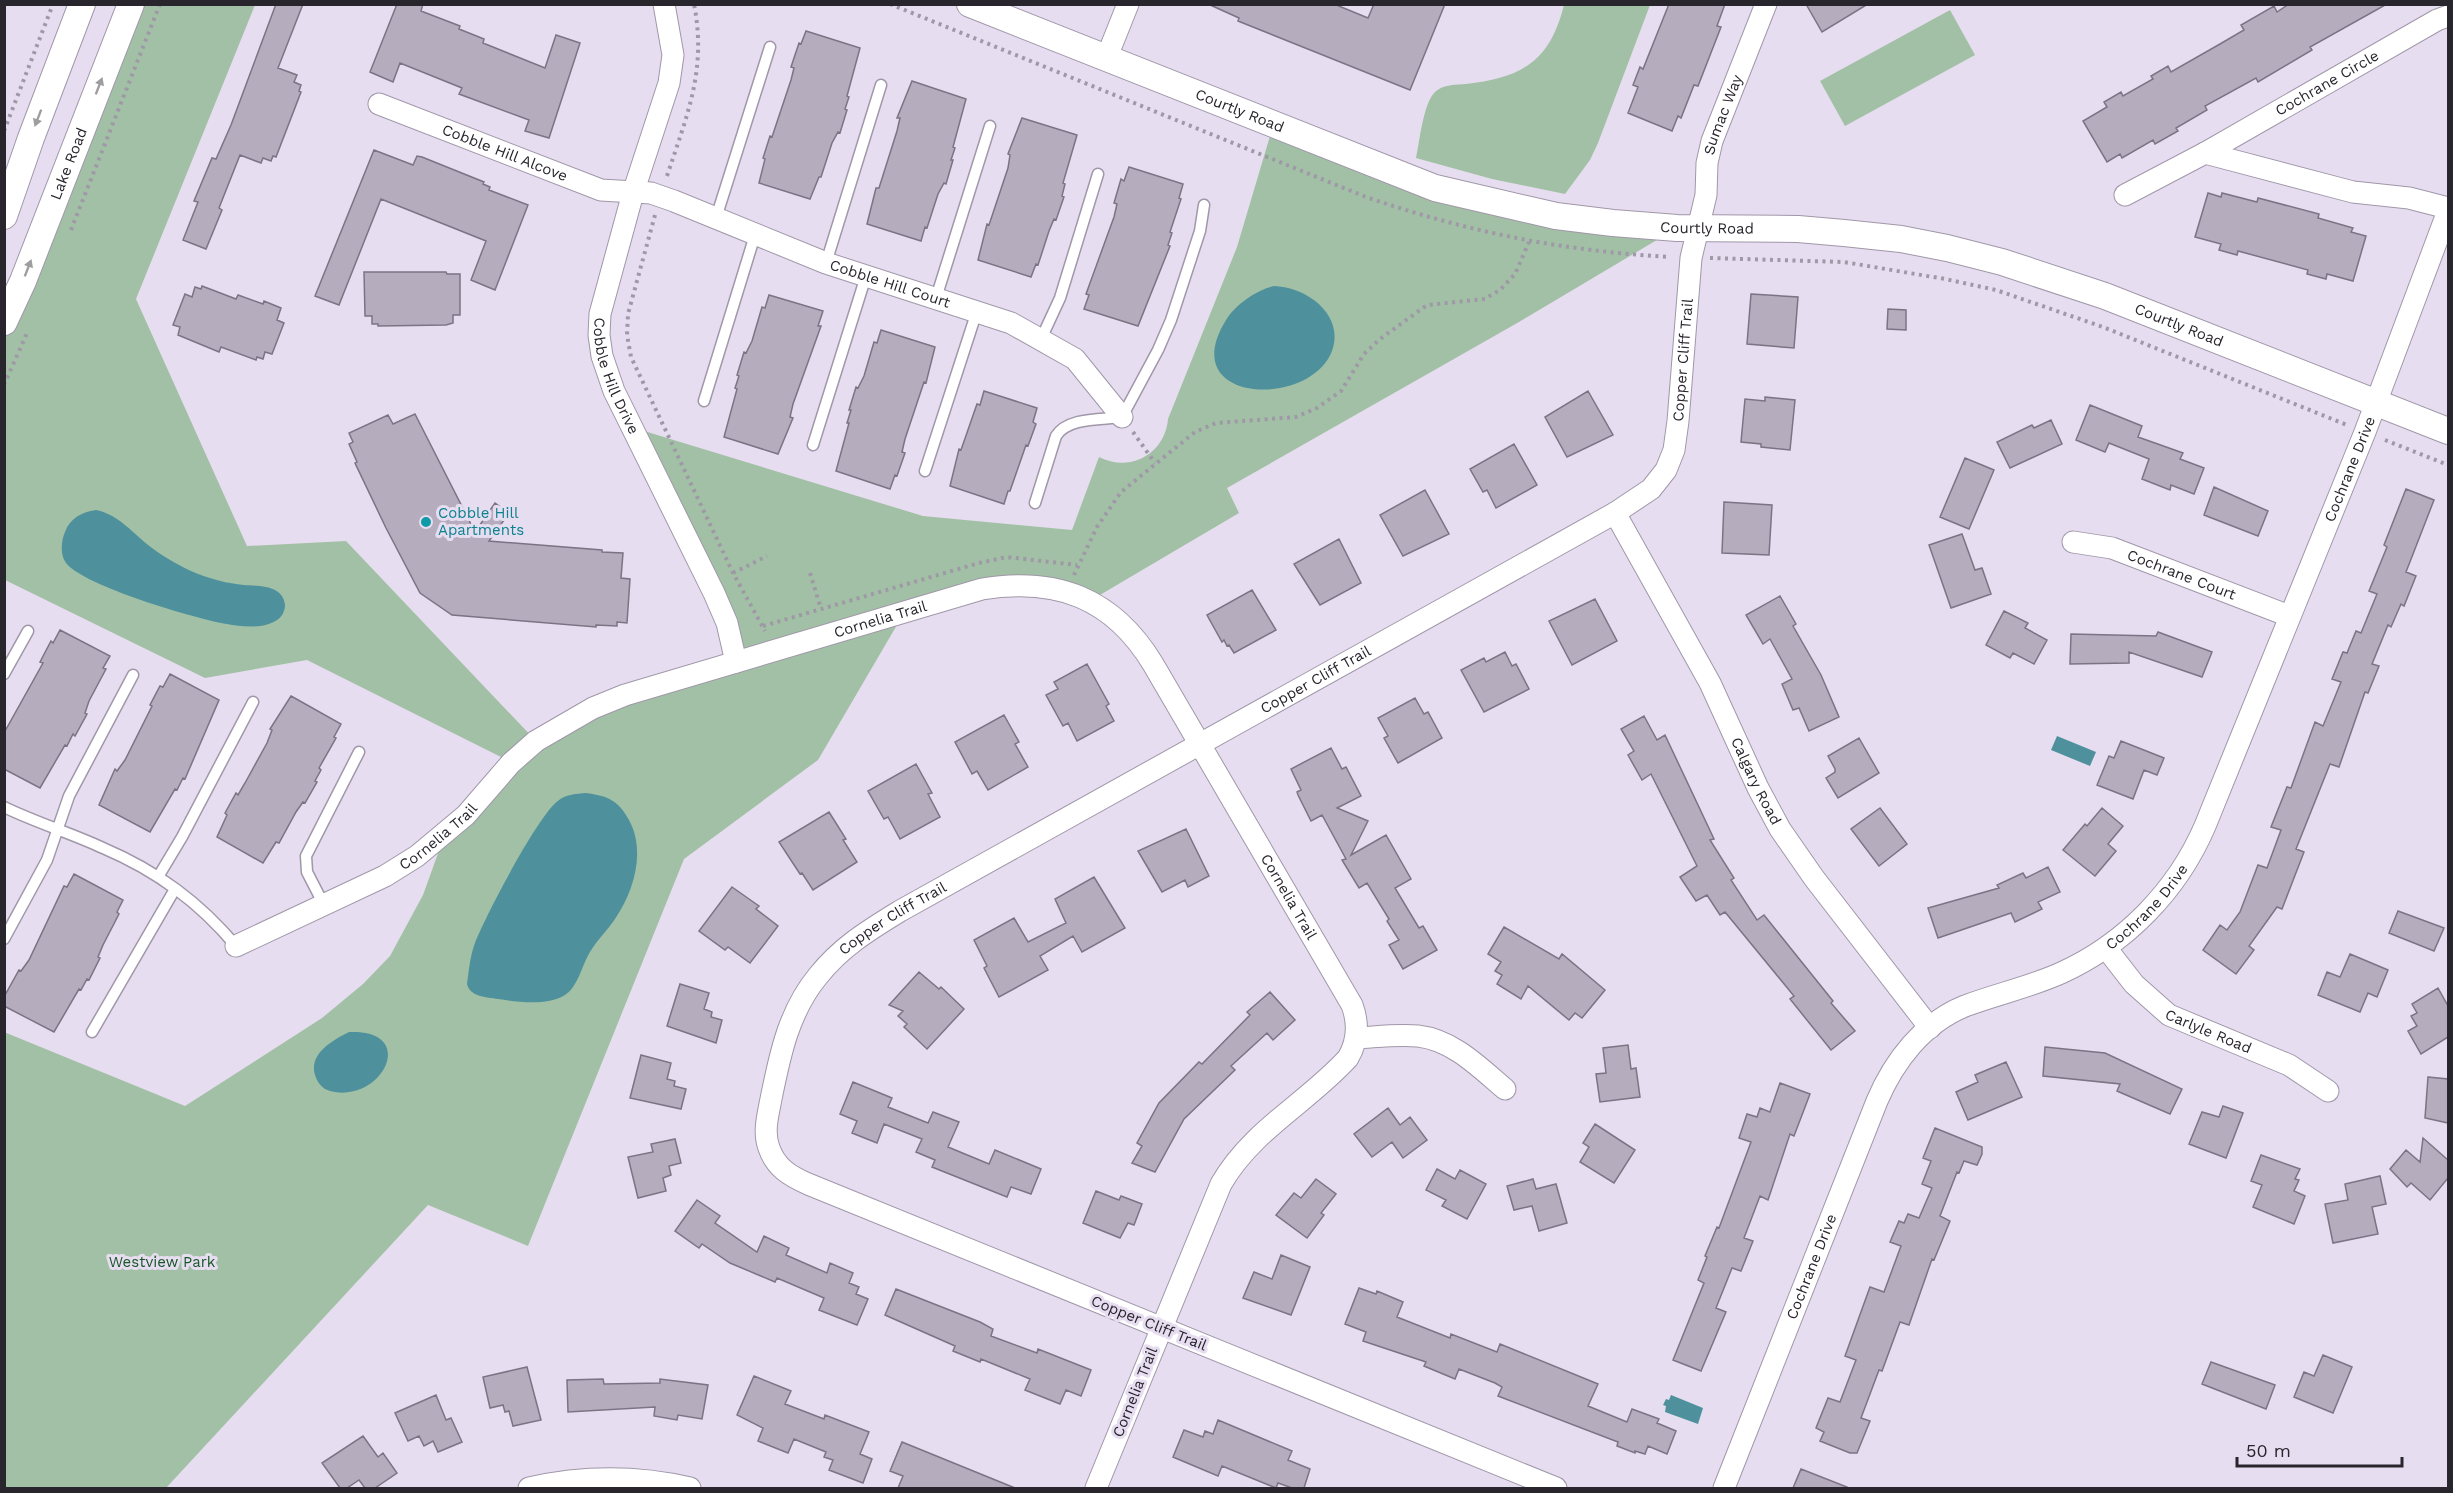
<svg xmlns="http://www.w3.org/2000/svg" width="2453" height="1493" font-family="'Work Sans',sans-serif">
<style>
.green{fill:#a2c0a5}
.water{fill:#4e919d}
.building{fill:#b5acbe;stroke:#7c7384;stroke-width:1.5}
.lines{fill:none;stroke-linecap:round;stroke-linejoin:round}
.service-casing{stroke:#a097a9;stroke-width:13}
.minor-casing{stroke:#a097a9;stroke-width:23}
.tertiary-casing{stroke:#a097a9;stroke-width:28}
.path{stroke:#9f98a7;stroke-width:4;stroke-dasharray:3 4.5;stroke-linecap:butt}
.service{stroke:#fff;stroke-width:10}
.minor{stroke:#fff;stroke-width:21}
.tertiary{stroke:#fff;stroke-width:26}
.oneway{fill:#9e9da0}
.culture-dot{fill:#0f9aa8;stroke:#e7ddf0;stroke-width:2}
.labels{text-anchor:middle;dominant-baseline:central;stroke-width:6;stroke-linejoin:round;paint-order:stroke}
.street-label{font-size:15px;fill:#28252c;stroke:#e7ddf0}
.culture-label{font-size:15px;fill:#0d838f;stroke:#e7ddf0;text-anchor:start}
.park-label{font-size:15px;fill:#175625;stroke:#e7ddf0}
</style>
<rect width="100%" height="100%" fill="#e7ddf0"/>
<path class="green" d="M131 5H255L136 299 247 546 346 541 536 741 736 662 631 427 923 516 1072 530 1099 457C1130 473 1165 454 1168 419L1237 247 1273 126 1381 168 1677 228 1519 322 1227 488 1239 513 1088 602 1036 585 904 613 818 760 684 859 528 1246 428 1205 166 1488H5L4 1032 185 1106 322 1018 363 984 390 956 423 895 445 834 511 762 307 660 205 678 5 580V322Z
M1564 5H1650L1598 143 1590 160 1565 194 1492 179 1416 158C1420 140 1423 104 1435 92 1443 84 1456 85 1466 84 1522 78 1550 61 1564 5Z
M1950 10 1975 55 1845 126 1820 81Z"/>
<path class="water" d="M1274 286C1307 287 1345 315 1332 351 1310 409 1174 404 1226 320 1236 304 1257 290 1274 286Z
M96 510C120 515 133 534 152 548 179 568 211 582 244 585 259 586 283 585 285 605 285 611 282 617 277 620 264 629 242 627 227 624 196 619 84 586 66 563 60 555 61 541 65 532 70 518 82 512 96 510Z
M2057 736 2096 752 2090 766 2051 750Z
M586 793C608 796 618 800 629 820 646 851 634 891 615 919 607 931 597 940 590 952 582 965 578 987 565 995 547 1006 518 1002 498 999 486 997 470 997 467 984 469 970 470 956 475 943 485 917 539 813 559 800 567 794 576 794 586 793Z
M349 1032C418 1029 384 1100 335 1092 327 1091 321 1088 317 1080 305 1056 331 1041 349 1032Z
M1671 1395 1703 1408 1698 1424 1665 1412 1666 1406 1663 1405 1666 1399 1669 1400Z"/>
<path class="building" d="M276 4H303L278 68 297 75 294 82 301 85 299 91 301 92 276 157 273 156 271 161 263 158 261 163 240 155 219 208 222 210 206 249 183 240 198 202 194 201 212 158 216 159 231 125Z
M397 4H423L421 11 460 26 459 29 484 39 483 43 545 68 556 35 580 43 549 138 525 131 529 120 459 94 462 88 400 63 393 82 370 72Z
M1208 4H1334L1368 18 1374 4H1445L1410 90 1238 21 1239 18Z
M1669 4H1725L1717 26 1721 27 1698 86 1694 85 1681 118 1678 116 1672 131 1628 113 1638 87 1633 85 1640 67 1643 69Z
M1806 4H1868L1822 32Z
M2289 4H2387L2310 47 2312 50 2258 82 2256 78 2205 106 2207 110 2176 128 2178 131 2155 144 2153 140 2122 158 2120 154 2107 162 2083 121 2107 107 2104 102 2121 92 2123 96 2153 79 2151 76 2168 66 2171 72 2220 44 2244 30 2241 25 2274 6 2277 12Z
M806 31 860 48 847 96 849 97 845 109 847 110 840 133 838 132 832 143 821 177H819L810 199 759 183 765 159 763 158 770 136 772 137 791 80 794 68 791 67 799 43 801 44Z
M912 81 966 99 953 147 955 148 951 160H953L946 184 944 183 938 194 927 228 925 227 921 241 867 224 876 188H879L897 131 900 118H897Z
M1022 118 1077 135 1063 183 1065 184 1062 196 1064 197 1056 220 1054 219 1049 231 1038 265 1036 264 1031 277 978 260 987 224 989 225 1008 168 1010 155 1008 154Z
M374 150 413 165 417 156 422 157 484 182 483 184 490 187 489 190 528 205 495 290 471 280 486 241 381 199 339 305 315 296Z
M1129 167 1183 184 1179 198 1181 199 1170 232 1172 233 1168 245 1170 246 1138 326 1084 309 1089 295 1086 294 1114 217 1117 204 1114 203 1121 179 1124 181Z
M2208 193 2221 197 2222 193 2257 202 2258 198 2319 214 2318 218 2353 228 2351 232 2366 236 2353 281 2327 274 2326 279 2307 274 2308 270 2238 251 2237 255 2219 250 2221 244 2195 237Z
M364 272H446L447 274H460V315H453V323L446 325 378 326V324H372V316H365Z
M202 286 236 299 238 295 263 304 264 301 281 308 277 320 284 323 272 354 265 352 263 359 257 357 256 360 221 347 219 352 178 335 180 327 173 325 185 294 192 297 195 287 201 289Z
M1751 294 1798 297 1794 348 1747 344Z
M769 295 823 311 818 326H821L793 404 790 417 793 418 778 454 724 437 737 389 735 388 739 376 737 375 744 352 746 353 752 341 762 307 765 308Z
M1888 309 1906 310V330L1887 329Z
M881 330 935 347 926 383 924 382 905 439 902 452 905 453 897 476 895 475 890 489 836 471 849 423H847L851 410H849L856 387 858 388 864 376 874 342 877 343Z
M984 391 1037 408 1033 422 1036 424 1028 446 1026 445 1010 491H1008L1004 504 950 486 959 449 961 450 977 404 980 405Z
M1588 391 1613 435 1567 457 1545 417Z
M1765 397 1795 400 1790 450 1761 447V444L1741 442 1745 399 1765 401Z
M2090 405 2142 426 2138 437 2183 453 2180 459 2204 468 2194 494 2171 485 2170 490 2142 479 2149 459 2109 443 2105 452 2076 440Z
M415 414 475 532 495 503 509 513 489 541 602 550V552L623 553 621 578 630 579 627 623 617 622V626L596 625V627L452 615 420 593 386 528 355 463 357 462 349 444 353 442 349 433 388 415 393 424Z
M2051 420 2062 444 2010 468 1997 442 2032 425 2034 428Z
M1514 444 1537 485 1496 508 1487 490 1483 492 1470 469Z
M1965 458 1994 470 1969 529 1940 517Z
M2214 487 2268 511 2258 536 2204 515Z
M2406 489 2434 500 2406 572 2416 576 2404 606 2401 604 2391 627 2388 625 2372 664 2379 666 2368 693 2365 692 2339 767 2330 764 2296 849 2304 852 2282 909 2277 907 2249 946 2254 950 2236 974 2203 950 2220 925 2227 930 2240 912 2258 865 2267 868 2281 830 2271 827 2287 787 2291 788 2315 722 2323 726 2341 682 2332 679 2343 652 2347 653 2356 631 2361 633 2377 594 2369 591 2387 547 2384 545Z
M1425 490 1449 534 1403 556 1380 515Z
M1724 502 1772 505 1769 555 1722 553Z
M1962 534 1975 570 1982 568 1991 594 1951 608 1929 545Z
M1339 539 1361 583 1320 605 1294 564Z
M1252 590 1276 630 1234 653 1229 645 1227 646 1224 640 1222 642 1207 615Z
M1780 596 1796 624 1793 626 1821 675 1839 717 1809 731 1799 708 1793 710 1782 684 1792 679 1770 639 1763 644 1746 615Z
M1595 599 1617 641 1572 665 1549 621Z
M2004 611 2028 623 2025 628 2047 640 2034 664 2013 653 2010 658 1986 645Z
M60 630 110 656 103 668 106 669 89 701 85 713 87 714 75 736 73 734 67 746 65 745 40 788 4 769V733L43 663 40 662 51 641 53 643Z
M2158 632 2212 652 2202 677 2129 652V663L2070 664 2071 634 2156 636Z
M1505 652 1512 666 1516 664 1529 689 1484 712 1461 670 1484 658 1486 662Z
M1087 664 1109 704 1106 706 1114 721 1077 741 1068 723 1063 726 1046 695 1058 689 1054 682Z
M170 674 219 700 185 779 183 778 177 790 175 789 150 832 99 805 115 769 117 771 125 760 152 706 150 705 160 686 163 687Z
M291 696 341 724 334 737 336 738 319 768 321 770 315 781 317 782 305 803 303 802 296 812 279 843 276 842 263 863 217 837 227 815 225 813 236 793 238 795 245 783 267 743 272 730 270 729Z
M1415 698 1424 714 1428 712 1442 738 1398 763 1384 738 1388 736 1378 718Z
M1004 715 1019 742 1015 744 1028 767 988 790 977 771 972 774 955 742Z
M1644 716 1657 740 1665 735 1714 839 1710 840 1734 878 1731 880 1757 920 1764 915 1833 1001 1831 1003 1855 1031 1831 1050 1790 999 1794 996 1725 912 1720 915 1707 895 1696 901 1680 877 1697 866 1651 774 1642 780 1628 755 1634 751 1621 729Z
M1859 738 1879 773 1838 798 1826 778 1835 772V769L1828 756Z
M2121 741 2164 758 2157 775 2144 770 2133 799 2097 785 2109 756 2114 758Z
M1331 748 1342 769 1346 767 1361 796 1337 808 1368 821 1351 855 1386 835 1411 879 1395 888 1419 928 1423 926 1437 950 1403 969 1389 945 1399 940 1387 921 1389 919 1367 883 1359 888 1342 860 1346 859 1322 815 1311 821 1298 795 1297 792 1301 790 1291 769Z
M916 764 932 793 928 794 940 817 900 839 888 817 884 819 868 791Z
M1880 808 1907 844 1879 866 1851 829Z
M2102 808 2123 826 2108 844 2116 851 2095 876 2063 850 2085 824 2087 826Z
M829 812 846 839 843 840 857 862 813 890 802 873 800 874 779 842Z
M1186 829 1209 876 1188 887 1185 880 1162 892 1138 851Z
M2048 867 2060 892 2038 902 2042 909 2015 922 2011 913 1938 938 1928 908 1999 888 1997 885 2023 873 2026 878Z
M74 874 123 900 117 912 119 914 103 945 98 957 100 958 89 980 87 979 81 990 79 989 54 1032 4 1006V997L19 970 21 971 29 960 64 886 67 887Z
M1094 877 1125 928 1082 952 1073 936 1040 956 1048 970 999 997 984 968 987 966 974 940 1014 918 1028 942 1066 923 1055 899Z
M732 887 759 906 756 909 778 926 750 963 728 947 725 950 699 931Z
M2398 911 2444 928 2434 951 2389 933Z
M1504 927 1559 959 1562 954 1605 990 1582 1018 1575 1013 1569 1020 1528 986 1521 999 1497 984 1502 975 1495 971 1501 962 1488 954Z
M2350 954 2388 970 2377 997 2368 993 2360 1012 2318 995 2327 972 2340 977Z
M919 972 939 989 941 987 964 1009 927 1049 904 1027 907 1024 898 1016 903 1011 889 1005Z
M680 984 709 993 704 1009 712 1012 711 1017 722 1020 716 1043 667 1026Z
M2438 988 2448 1006V1037L2421 1054 2408 1031 2417 1026 2411 1016 2417 1013 2412 1004Z
M1270 992 1295 1020 1273 1040 1267 1033 1231 1066 1235 1070 1184 1119 1155 1172 1132 1163 1142 1146 1137 1143 1159 1103 1199 1062 1202 1064 1250 1015 1247 1012Z
M1628 1045 1631 1069 1636 1068 1640 1097 1600 1102 1596 1074 1606 1073 1603 1048Z
M2045 1047 2105 1053 2182 1089 2170 1114 2117 1091 2120 1084 2043 1076Z
M641 1055 671 1063 667 1079 675 1081 674 1086 686 1089 681 1109 630 1098Z
M2006 1062 2022 1097 1968 1120 1956 1092 1978 1082 1975 1075Z
M2428 1077 2448 1079V1123L2425 1118Z
M853 1082 892 1098 888 1107 928 1123 933 1112 959 1122 948 1147 989 1164 995 1150 1041 1169 1031 1194 1011 1187 1007 1197 932 1167 935 1160 916 1152 922 1139 884 1124 877 1143 852 1133 857 1121 840 1114Z
M1780 1083 1810 1094 1794 1136 1790 1134 1768 1200 1760 1196 1744 1238 1753 1241 1741 1271 1732 1268 1716 1308 1726 1312 1701 1371 1673 1360 1704 1283 1698 1280 1707 1257 1705 1256 1717 1227 1719 1228 1751 1142 1739 1138 1747 1114 1757 1117 1760 1108 1770 1112Z
M2223 1106 2243 1113 2226 1158 2189 1144 2202 1112 2219 1117Z
M1388 1108 1400 1125 1410 1117 1427 1140 1403 1158 1392 1142 1372 1157 1354 1134Z
M1595 1124 1635 1150 1614 1183 1580 1162 1589 1147 1583 1143Z
M1935 1128 1982 1147V1154L1977 1165 1964 1161 1959 1173 1957 1172 1940 1216 1950 1221 1934 1260 1932 1259 1909 1325 1900 1322 1882 1371 1879 1370 1861 1418 1870 1421 1857 1453H1850L1820 1441 1824 1432 1816 1428 1828 1398 1840 1402 1856 1360 1845 1356 1870 1287 1884 1292 1901 1246 1890 1242 1899 1221 1904 1223 1908 1214 1919 1218 1932 1188 1922 1184 1931 1161 1923 1158Z
M2423 1138 2448 1160V1178L2430 1200 2411 1183 2407 1187 2390 1169 2406 1150 2420 1162Z
M675 1139 681 1163 669 1166 671 1175 663 1178 666 1191 638 1198 628 1157 653 1152 651 1144Z
M2261 1155 2300 1169 2295 1179 2299 1180 2294 1191 2305 1196 2294 1224 2253 1207 2262 1185 2251 1181Z
M1437 1169 1455 1179 1460 1170 1486 1184 1467 1219 1442 1206 1446 1200 1426 1190Z
M2380 1176 2386 1204 2372 1207 2378 1234 2333 1243 2325 1204 2348 1200 2345 1184Z
M1316 1179 1336 1194 1321 1213 1324 1215 1307 1238 1276 1215 1294 1193 1301 1198Z
M1533 1179 1536 1189 1556 1184 1567 1223 1539 1231 1532 1206 1514 1210 1507 1186Z
M1096 1191 1119 1200 1121 1196 1142 1204 1134 1225 1128 1223 1120 1238 1083 1223Z
M697 1200 720 1216 715 1223 757 1252 764 1236 789 1248 786 1255 827 1273 830 1263 853 1273 849 1283 859 1287 856 1294 868 1299 857 1325 819 1310 824 1298 777 1278 775 1282 730 1263 702 1244 699 1248 675 1231Z
M1281 1255 1310 1267 1291 1315 1243 1298 1254 1272 1272 1279Z
M1359 1288 1376 1294 1377 1291 1403 1302 1397 1317 1450 1338 1451 1334 1497 1352 1500 1344 1598 1384 1588 1406 1627 1422 1632 1409 1659 1419 1657 1423 1676 1431 1667 1454 1648 1446 1645 1454 1635 1451V1453L1617 1446 1618 1442 1498 1396 1502 1387 1495 1383 1459 1369 1455 1379 1424 1366 1426 1362 1363 1341 1366 1332 1345 1324Z
M896 1289 980 1322 993 1329 991 1336 1037 1353 1038 1349 1091 1370 1081 1396 1066 1390 1060 1404 1025 1390 1030 1379 981 1359 980 1362 953 1351 955 1346 885 1315Z
M2323 1355 2352 1367 2333 1413 2294 1397 2304 1372 2314 1376Z
M2211 1362 2275 1385 2266 1409 2202 1384Z
M527 1367 541 1420 513 1426 509 1411 505 1412 503 1405 490 1408 483 1377Z
M754 1376 791 1391 785 1404 824 1419 825 1415 869 1432 860 1454 872 1459 863 1483 829 1470 833 1460 824 1457 826 1452 794 1439 788 1453 758 1441 763 1428 737 1415Z
M603 1379 604 1384 660 1383V1379L708 1385 702 1419 678 1415 677 1420 654 1416 655 1407 568 1412 567 1380Z
M436 1395 446 1420 451 1418 462 1442 438 1452 433 1441 424 1446 419 1436 408 1441 395 1413Z
M1218 1420 1292 1451 1288 1460 1310 1469 1304 1488H1292L1278 1483 1276 1488 1222 1466 1218 1476 1173 1457 1184 1430 1203 1437 1205 1431 1213 1434Z
M363 1436 378 1457 383 1453 397 1473 375 1488H365L359 1480 347 1488H340L322 1463Z
M902 1442 1015 1488H898L903 1476 890 1471Z
M1801 1469 1847 1487V1488H1793Z"/>
<g class="lines">
<g class="service-casing">
<path id="service" d="M716 218 770 47
M826 263 881 85
M936 298 990 126
M1041 339 1060 298 1098 174
M704 401 755 235
M813 445 866 276
M925 471 977 311
M1035 503 1056 436C1068 417 1101 420 1122 417L1158 350 1171 320 1200 231 1204 205
M4 674 28 631
M4 807C37 823 71 833 103 848 157 871 199 902 236 946
M158 877 182 837 253 702
M324 905 307 872 306 856 359 752
M4 939 47 860 69 796 133 675
M92 1032 175 889"/>
</g>
<g class="minor-casing">
<g id="minor">
<path id="s1" d="M664 4 673 55 669 83 633 193 600 314 599 335 602 356 614 391 714 593 727 623 736 662"/>
<path d="M1106 59 1128 4"/>
<path id="s2" d="M379 104 601 190 651 193 674 201 826 263 1011 323 1075 359 1122 417"/>
<path d="M2205 153 2353 192 2409 198 2448 208"/>
<path id="s3" d="M2125 195 2205 153 2437 20 2448 16"/>
<path id="s4" d="M1615 513 1710 683 1758 788 1780 829 1814 878 1930 1028"/>
<path id="s5" d="M2073 542 2112 548 2289 616"/>
<path id="s6" d="M236 946 385 876 417 856 466 815 511 763 536 741 593 708 625 695 982 589C1057 577 1113 598 1153 664L1352 1005C1359 1024 1358 1041 1348 1058 1307 1103 1252 1130 1221 1184L1096 1488"/>
<path id="s7" d="M2106 948 2134 984 2169 1015 2289 1065 2328 1091"/>
<path d="M1356 1038C1376 1037 1397 1034 1418 1036 1453 1040 1479 1067 1505 1089"/>
<path d="M529 1488C582 1476 638 1476 690 1488"/>
<path id="s8" d="M1556 1488 808 1184C790 1176 776 1168 769 1148 763 1132 768 1115 771 1099 780 1054 789 1011 818 976 841 947 869 930 900 911L1615 513 1651 489 1666 470 1674 450 1678 421 1691 258 1706 195 1707 163 1712 141 1766 4"/>
<path id="s9" d="M1724 1488 1877 1101C1894 1061 1923 1023 1965 1006 1997 994 2030 987 2061 973 2125 944 2177 891 2205 826L2365 432 2448 211"/>
</g>
</g>
<g class="tertiary-casing">
<g id="tertiary">
<path id="s10" d="M970 4 1435 188 1556 216 1613 223 1677 228 1798 229 1844 233 1901 239 1947 248 2002 262 2105 296 2448 431"/>
<path d="M4 216 31 138 82 4"/>
<path id="s11" d="M4 322 23 281 131 4"/>
</g>
</g>
<path class="path" d="M890 4 1366 197C1468 232 1563 251 1670 257
M4 131 53 4
M667 176C687 115 707 70 694 4
M655 215 628 314 627 335 631 357 733 573 765 631
M71 230 160 4
M1710 258 1844 262 1945 279 1996 290 2103 327 2347 425
M4 385 27 333
M1133 432 1155 463
M2385 440 2448 465
M733 573 767 556
M810 573 821 609
M1074 575 1097 527 1121 492 1195 432 1216 423 1296 417 1317 408 1341 391 1364 354 1380 339 1427 305 1485 299 1501 289 1515 274 1529 242
M763 626 979 563 1007 557 1077 565"/>
<use href="#service" class="service"/>
<use href="#minor" class="minor"/>
<use href="#tertiary" class="tertiary"/>
</g>
<defs><path id="oneway-solid" d="M-6-.8H1V-3.2L6.5 0L1 3.2V.8H-6Z" transform="scale(1.5)"/></defs>
<g class="oneway">
<use href="#oneway-solid" transform="translate(99 86) rotate(-69)"/>
<use href="#oneway-solid" transform="translate(38 118) rotate(111)"/>
<use href="#oneway-solid" transform="translate(28 268) rotate(-69)"/>
</g>
<circle class="culture-dot" cx="426" cy="522" r="6"/>
<g class="labels">
<g class="street-label">
<text stroke="none"><textPath href="#s3" startOffset="231">Cochrane Circle</textPath></text>
<text stroke="none"><textPath href="#s10" startOffset="290">Courtly Road</textPath></text>
<text stroke="none"><textPath href="#s8" startOffset="2398">Sumac Way</textPath></text>
<text stroke="none"><textPath href="#s2" startOffset="135">Cobble Hill Alcove</textPath></text>
<text stroke="none"><textPath href="#s11" startOffset="171">Lake Road</textPath></text>
<text stroke="none"><textPath href="#s10" startOffset="776">Courtly Road</textPath></text>
<text stroke="none"><textPath href="#s2" startOffset="544">Cobble Hill Court</textPath></text>
<text stroke="none"><textPath href="#s10" startOffset="1262">Courtly Road</textPath></text>
<text stroke="none"><textPath href="#s8" startOffset="2148">Copper Cliff Trail</textPath></text>
<text stroke="none"><textPath href="#s1" startOffset="386">Cobble Hill Drive</textPath></text>
<text stroke="none"><textPath href="#s9" startOffset="1246">Cochrane Drive</textPath></text>
<text stroke="none"><textPath href="#s5" startOffset="114">Cochrane Court</textPath></text>
<text stroke="none"><textPath href="#s6" startOffset="735">Cornelia Trail</textPath></text>
<text stroke="none"><textPath href="#s8" startOffset="1626">Copper Cliff Trail</textPath></text>
<text stroke="none"><textPath href="#s4" startOffset="303">Calgary Road</textPath></text>
<text stroke="none"><textPath href="#s6" startOffset="231">Cornelia Trail</textPath></text>
<text stroke="none"><textPath href="#s6" startOffset="1311">Cornelia Trail</textPath></text>
<text stroke="none"><textPath href="#s9" startOffset="760">Cochrane Drive</textPath></text>
<text stroke="none"><textPath href="#s8" startOffset="1140">Copper Cliff Trail</textPath></text>
<text stroke="none"><textPath href="#s7" startOffset="135">Carlyle Road</textPath></text>
<text stroke="none"><textPath href="#s9" startOffset="238">Cochrane Drive</textPath></text>
<text transform="translate(1149 1323) rotate(22)">Copper Cliff Trail</text>
<text transform="translate(1135 1392) rotate(-68)">Cornelia Trail</text>
</g>
<g class="culture-label">
<text x="438" y="513">Cobble Hill<tspan x="438" dy="17">Apartments</tspan></text>
</g>
<g class="park-label">
<text x="162" y="1262">Westview Park</text>
</g>
</g>
<rect width="2453" height="1493" fill="none" stroke="#28252c" stroke-width="12"/>
<path d="M2237 1457v9h165v-9" fill="none" stroke="#28252c" stroke-width="3"/>
<text x="2246" y="1457" font-size="18" fill="#28252c" stroke="#e7ddf0" stroke-width="4.5" paint-order="stroke">50 m</text>
</svg>
